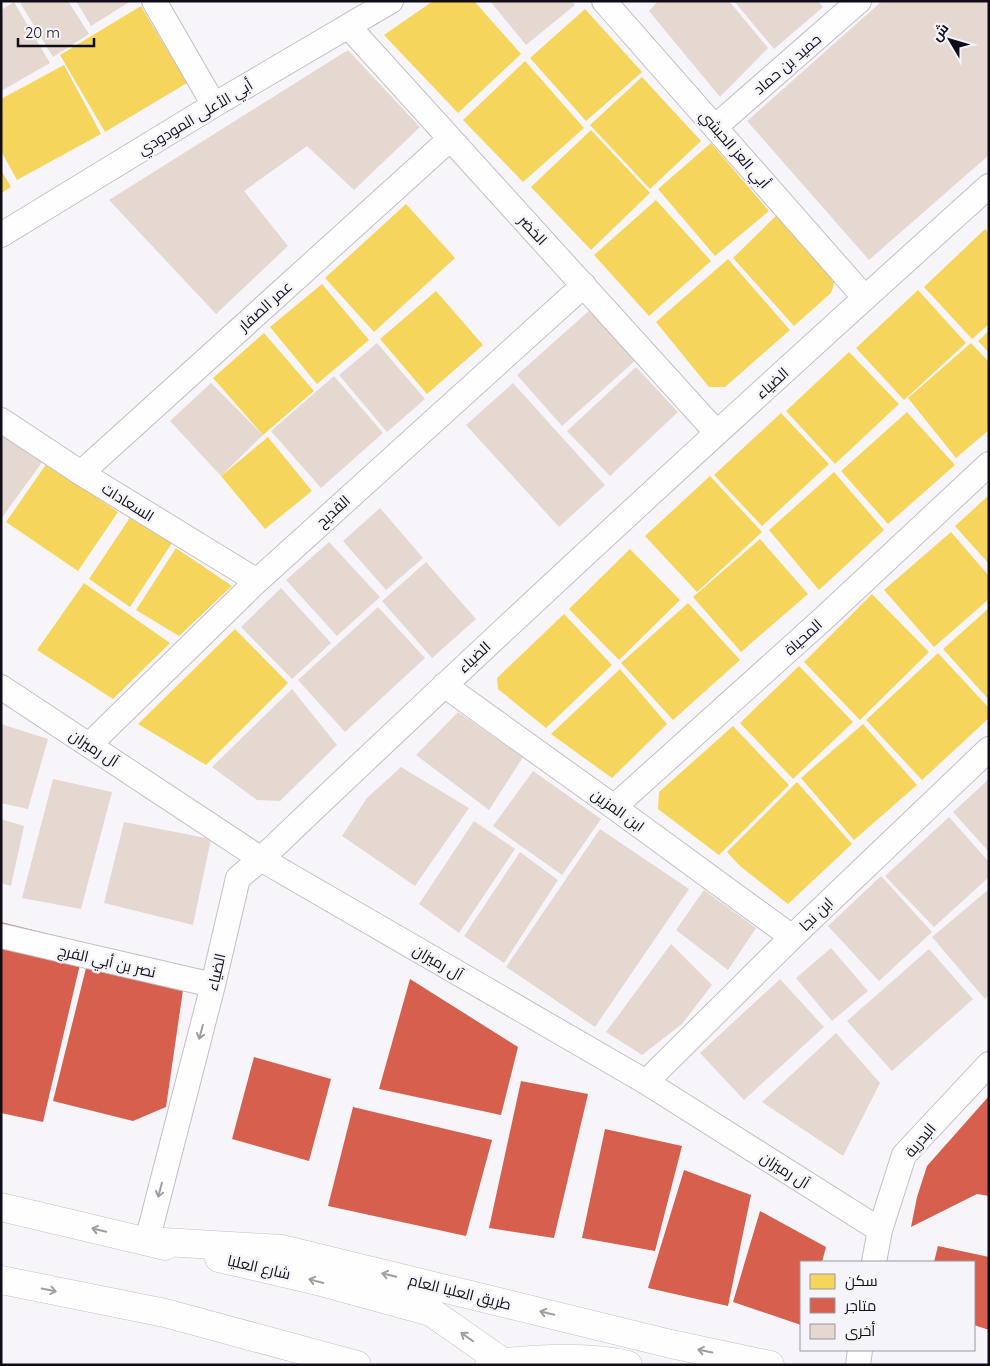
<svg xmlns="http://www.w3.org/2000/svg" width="990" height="1366" font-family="Quicksand,Cairo,sans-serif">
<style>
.homes{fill:#f6d55c}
.shops{fill:#d6604d}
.building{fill:#e5d8d0}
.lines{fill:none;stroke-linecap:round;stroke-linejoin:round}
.minor-casing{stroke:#c3bfc8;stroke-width:26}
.primary-casing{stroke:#c3bfc8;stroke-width:29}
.minor{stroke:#fefefe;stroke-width:24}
.primary{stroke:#fefefe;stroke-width:28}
.oneway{stroke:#9f9ea2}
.labels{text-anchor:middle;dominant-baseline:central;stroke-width:5;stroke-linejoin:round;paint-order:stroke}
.street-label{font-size:15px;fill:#110d18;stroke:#f6f4fb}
</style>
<rect width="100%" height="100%" fill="#f7f5fa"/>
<path class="homes" d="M433 1H474L521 54 458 113 384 35Z
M141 6 187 83 105 132 60 55Z
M585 9 642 72 586 121 530 58Z
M525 61 584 128 523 182 463 120Z
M64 65 101 134 17 180 1 151V99Z
M642 77 701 141 650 189 590 125Z
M591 130 650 193 591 250 531 187Z
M711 143 769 211 715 256 658 189Z
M1 170 11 187 1 193Z
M656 200 711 261 649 316 594 255Z
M406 204 455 258 374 332 325 278Z
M780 212 835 281 831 293 794 326 733 258Z
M985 229 989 233V324L972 339 924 287Z
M728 259 790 330 725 387H709L656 322Z
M322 284 369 340 317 384 270 327Z
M918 290 966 343 904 400 856 348Z
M436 291 483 345 427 394 380 339Z
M989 331V353L978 341Z
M264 333 314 391 263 435 213 378Z
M971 343 989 362V430L956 458 908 398Z
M849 352 899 404 835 464 786 411Z
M907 412 955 465 888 524 841 471Z
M781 413 829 464 762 526 714 475Z
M268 437 312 491 265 529 221 476Z
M47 463 118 512 78 571 6 522Z
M834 472 884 530 819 590 769 530Z
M710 476 762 532 697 592 645 536Z
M989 495V564L955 526Z
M131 516 172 543 130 607 89 579Z
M951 532 989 576V599L934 647 884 590Z
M760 539 808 594 741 652 693 597Z
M176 548 232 586 179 636 136 610Z
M630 549 680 600 619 660 569 609Z
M84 583 170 643 113 699 37 650Z
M872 594 929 652 860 720 804 662Z
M688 603 740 660 673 720 621 663Z
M989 608V700L943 649Z
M564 614 612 665 546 728 498 689 497 678Z
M235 629 288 683 206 765 138 724Z
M938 653 989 708V718L922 780 866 720Z
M799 666 853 722 793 779 740 723Z
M620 669 667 724 612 778 551 734Z
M863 724 917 785 854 840 801 778Z
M733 726 789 785 719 855 658 809 659 792Z
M797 782 852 844 788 904 740 866 727 852Z"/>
<path class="shops" d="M1 922 85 943 43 1122 1 1113Z
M87 964 183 990 166 1107 133 1121 53 1101Z
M410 979 518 1047 501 1115 379 1089Z
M254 1057 331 1079 309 1161 232 1139Z
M521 1081 588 1094 554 1238 489 1228Z
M989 1096V1196L977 1194 911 1227 917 1197 927 1166Z
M353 1107 492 1140 466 1236 328 1206Z
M605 1129 682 1146 655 1251 582 1238Z
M684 1170 751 1195 728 1306 648 1288Z
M760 1211 826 1247 822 1262H801V1325L733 1302Z
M938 1246 989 1257V1330L974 1325V1262H934Z"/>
<path class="building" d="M19 1H68L89 34 53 57Z
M76 1H131L91 26Z
M490 1H572L575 5 526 45Z
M658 1H729L768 48 720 97 649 11Z
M734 1H818L823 7 774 49Z
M882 1H989V155L869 260 747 121Z
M14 2 50 63 1 91V10Z
M348 50 420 127 354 190 307 146 244 191 288 246 216 314 109 200Z
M591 309 636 360 562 426 517 375Z
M377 343 425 399 387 432 339 375Z
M636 367 678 412 610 476 567 431Z
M334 376 383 433 321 488 271 431Z
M211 383 263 435 221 476 170 421Z
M513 383 605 485 559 527 466 425Z
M1 431 43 461 1 519Z
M380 508 423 558 386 590 343 541Z
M329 542 380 597 337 636 286 580Z
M426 562 476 619 432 658 382 601Z
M281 588 331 643 292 679 241 627Z
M378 607 425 658 345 732 298 680Z
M292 689 337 745 280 801 257 800 212 767Z
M458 712 523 757 489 810 416 755Z
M1 724 48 739 28 809 1 803Z
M401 767 469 808 415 886 342 836 367 798Z
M533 771 601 819 562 875 493 826Z
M53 779 112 792 81 909 22 898Z
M989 779V852L953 812Z
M949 817 989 862V877L934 927 885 876Z
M1 819 24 826 11 886 1 883Z
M474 821 515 849 459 933 419 904Z
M124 822 211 839 193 925 104 903Z
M600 829 689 889 595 1027 506 967Z
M520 852 558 880 504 963 464 936Z
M881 876 932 932 879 981 828 926Z
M989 889V996L985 999 932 937Z
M704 890 756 928 728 970 676 930Z
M671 944 712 985 682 1024 642 1055 606 1032Z
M831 948 868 991 832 1021 796 978Z
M929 949 973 999 892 1071 847 1021Z
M780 979 824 1027 744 1100 700 1053Z
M836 1033 880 1083 843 1156 762 1102Z"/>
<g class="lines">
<g class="minor-casing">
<path id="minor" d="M154 1 214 105
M604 1 865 298
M349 27 717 433
M715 127 859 1
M1 235 214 105 391 1
M1 420 81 473 257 581
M81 473 450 139
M444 685 614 807 792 937
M1 687 261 859 646 1082 880 1230
M89 745 257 581 584 285
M614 807 823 619 989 464
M1 936 213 985
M646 1082 792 937 989 749
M147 1241 213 985 238 878 261 859C500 631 743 407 989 186
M874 1262 880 1230 904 1155 989 1064
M858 1365 860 1350"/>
</g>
<g class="primary-casing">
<path id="primary" d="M1 1207 165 1246
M147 1241 282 1249 671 1344 770 1365
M219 1258 314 1280 431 1312 507 1365
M1 1280 165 1313 357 1365
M489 1364C530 1359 588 1355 628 1365"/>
</g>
<use href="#minor" class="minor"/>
<use href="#primary" class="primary"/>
</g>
<defs><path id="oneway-shaft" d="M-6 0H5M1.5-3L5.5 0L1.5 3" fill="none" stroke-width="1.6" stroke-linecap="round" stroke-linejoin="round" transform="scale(1.25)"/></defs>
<g class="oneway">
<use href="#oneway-shaft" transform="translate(201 1032) rotate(105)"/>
<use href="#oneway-shaft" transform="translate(160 1190) rotate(105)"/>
<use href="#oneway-shaft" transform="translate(99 1230) rotate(-167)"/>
<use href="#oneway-shaft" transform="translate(389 1275) rotate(-166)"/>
<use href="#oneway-shaft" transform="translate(316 1281) rotate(-165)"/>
<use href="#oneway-shaft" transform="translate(49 1290) rotate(11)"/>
<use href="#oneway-shaft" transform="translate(547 1313) rotate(-166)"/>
<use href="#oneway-shaft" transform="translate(467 1337) rotate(-145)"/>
<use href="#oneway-shaft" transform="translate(705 1351) rotate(-168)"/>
</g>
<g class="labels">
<g class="street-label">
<text transform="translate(787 64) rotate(-41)">حميد بن حماد</text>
<text transform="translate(195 117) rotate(-31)">أبي الأعلى المودودي</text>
<text transform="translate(735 149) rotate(49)">أبي العز الحبشي</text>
<text transform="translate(533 230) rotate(47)">الخضر</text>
<text transform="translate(265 306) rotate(-42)">عمر الصفار</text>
<text transform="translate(772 383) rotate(-42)">الضياء</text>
<text transform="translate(128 502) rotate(32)">السعادات</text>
<text transform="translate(333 511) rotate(-42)">القديح</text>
<text transform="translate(803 637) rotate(-42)">المحياة</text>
<text transform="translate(474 657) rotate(-43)">الضياء</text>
<text transform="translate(94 748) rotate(33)">آل رميزان</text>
<text transform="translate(618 810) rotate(36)">ابن المزين</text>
<text transform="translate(816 914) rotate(-44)">ابن نجا</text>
<text transform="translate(107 961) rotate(13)">نصر بن أبي الفرج</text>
<text transform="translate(438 962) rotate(30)">آل رميزان</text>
<text transform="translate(216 972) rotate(-77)">الضياء</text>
<text transform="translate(920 1140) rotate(-50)">البدرية</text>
<text transform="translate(785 1170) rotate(32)">آل رميزان</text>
<text transform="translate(259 1267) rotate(13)">شارع العليا</text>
<text transform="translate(460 1292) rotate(14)">طريق العليا العام</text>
</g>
</g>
<rect width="990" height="1366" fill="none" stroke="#110d18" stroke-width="5"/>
<rect x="800" y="1261" width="175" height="90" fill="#f6f4fb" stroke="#9a98a0"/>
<rect x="810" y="1274" width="25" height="15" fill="#f6d55c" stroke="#9a98a0"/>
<text x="845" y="1286" font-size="15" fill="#110d18">سكن</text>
<rect x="810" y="1298" width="25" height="15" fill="#d6604d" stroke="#9a98a0"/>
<text x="845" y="1311" font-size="15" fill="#110d18">متاجر</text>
<rect x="810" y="1324" width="25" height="15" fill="#e5d8d0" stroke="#9a98a0"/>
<text x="845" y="1336" font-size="15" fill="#110d18">أخرى</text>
<g transform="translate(950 40) rotate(308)" stroke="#f6f4fb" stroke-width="4" paint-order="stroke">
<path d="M0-4L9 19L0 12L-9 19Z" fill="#110d18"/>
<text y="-8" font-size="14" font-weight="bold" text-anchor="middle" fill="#110d18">ش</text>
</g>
<path d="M18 38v8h76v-8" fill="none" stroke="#110d18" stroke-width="2.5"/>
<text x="25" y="38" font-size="15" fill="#110d18" stroke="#f6f4fb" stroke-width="4" paint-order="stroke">20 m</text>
</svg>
